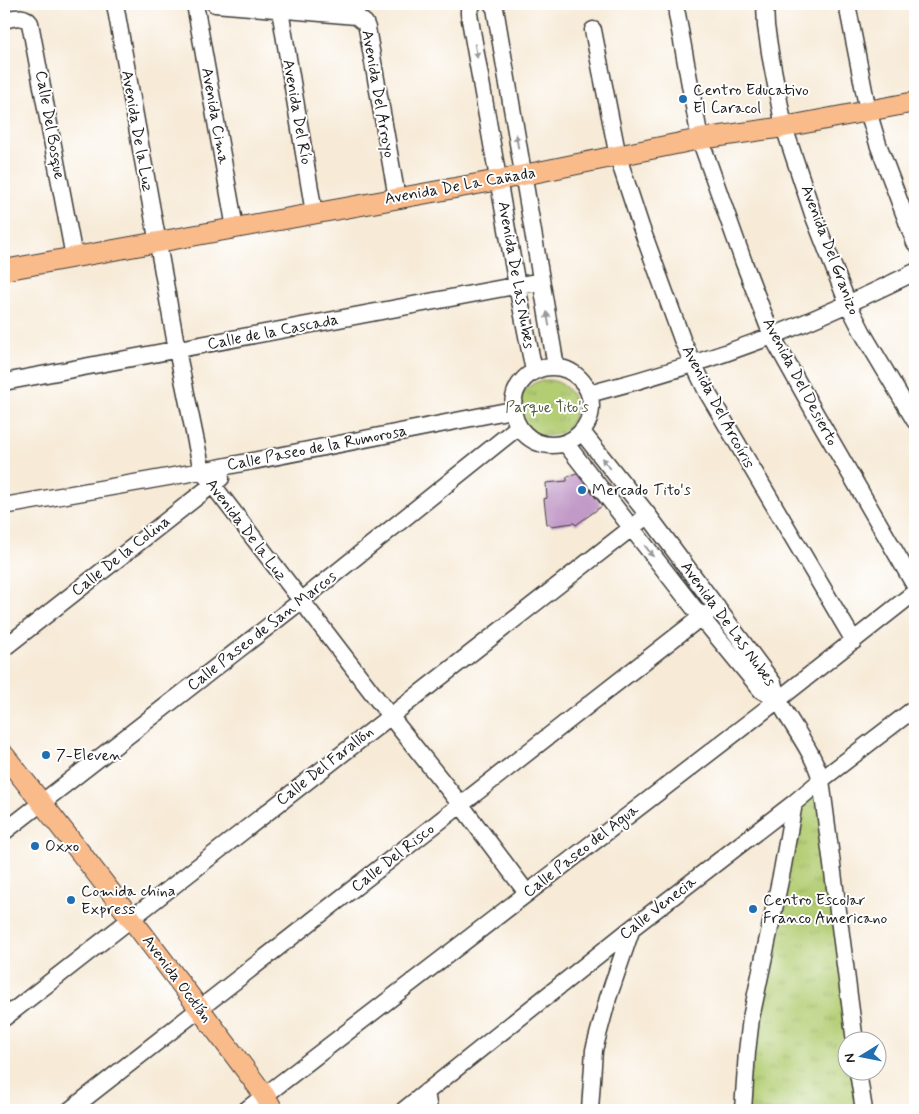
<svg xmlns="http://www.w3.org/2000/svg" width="919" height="1114" font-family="Mynerve,sans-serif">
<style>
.park{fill:url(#park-tufts);stroke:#687448}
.building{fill:#c19ac7}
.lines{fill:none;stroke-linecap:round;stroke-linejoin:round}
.minor-casing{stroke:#3d3b38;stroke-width:19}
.major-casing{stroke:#3d3b38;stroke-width:22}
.minor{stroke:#fff;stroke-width:16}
.major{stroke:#fabb8b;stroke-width:20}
.oneway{fill:#999}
.poi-dot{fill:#1f6fb2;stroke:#fff;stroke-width:2}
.labels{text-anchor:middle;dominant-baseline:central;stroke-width:4;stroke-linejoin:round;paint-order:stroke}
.poi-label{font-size:16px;fill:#1c1c1c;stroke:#fff;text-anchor:start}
.street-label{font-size:16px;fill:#1c1c1c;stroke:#fff}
.park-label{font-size:16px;fill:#515a3a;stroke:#fff}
</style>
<defs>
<pattern id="park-tufts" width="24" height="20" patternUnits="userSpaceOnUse" patternTransform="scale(1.25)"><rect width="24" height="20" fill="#b3cd73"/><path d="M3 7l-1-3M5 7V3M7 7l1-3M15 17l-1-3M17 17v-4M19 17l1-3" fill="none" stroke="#99af63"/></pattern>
</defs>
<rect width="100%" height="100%" fill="#fff"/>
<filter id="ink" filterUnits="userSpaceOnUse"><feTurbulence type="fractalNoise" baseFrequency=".02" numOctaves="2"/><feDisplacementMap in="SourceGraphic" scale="10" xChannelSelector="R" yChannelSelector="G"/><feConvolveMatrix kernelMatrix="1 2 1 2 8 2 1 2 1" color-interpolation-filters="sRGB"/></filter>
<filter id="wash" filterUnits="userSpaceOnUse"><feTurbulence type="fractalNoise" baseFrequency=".0096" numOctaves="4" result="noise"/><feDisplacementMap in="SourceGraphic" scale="20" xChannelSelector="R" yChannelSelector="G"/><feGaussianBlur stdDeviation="1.12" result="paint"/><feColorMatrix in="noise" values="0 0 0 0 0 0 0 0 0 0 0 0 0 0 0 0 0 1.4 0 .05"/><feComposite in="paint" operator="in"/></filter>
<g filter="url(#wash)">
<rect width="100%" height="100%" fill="#f7ebd8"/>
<path class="park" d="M519 408a28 28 0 1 1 56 0a28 28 0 1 1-56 0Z
M824 779 854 1041 846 1042V1072H858L862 1110H746L750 1041 799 798Z"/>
<g id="blocks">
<path class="building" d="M577 474 602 506 576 525 574 523 551 526 550 524H547L544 499 547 498 546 483 567 481V477Z"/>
</g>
</g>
<g filter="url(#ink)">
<use href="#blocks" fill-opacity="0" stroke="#3d3b38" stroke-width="1"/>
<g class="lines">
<g class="minor-casing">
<path id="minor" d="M115 4 177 350 202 471 390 716 461 805 527 893
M195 4 235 228
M215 4 356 16 365 23 367 28 397 198
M473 4 469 10V14L517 286 534 371
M492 4 495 8 556 367
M765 4 766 26 771 59 784 127 814 217 848 304 865 337 915 421
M847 4 868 111 878 144 915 243
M280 10 314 213
M677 14 700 139 744 263 772 336 815 413 915 586
M4 20C14 18 24 14 30 23L74 257
M593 30 618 157 641 227 683 342 707 392 854 641
M513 406a39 39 0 1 1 78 0a39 39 0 1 1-78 0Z
M4 382 541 281
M589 394C651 378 712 359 772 336 821 317 868 295 915 272
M582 432 648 515 773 683C775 689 776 695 779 701 793 728 813 751 821 780L855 1042
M566 444 701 617 761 690 778 700
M4 506 202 471 512 410
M4 648 221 478
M4 832 301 601 518 427
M4 1018 648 515
M858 1072 864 1110
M426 1092 429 1110
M70 1110 701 617 717 607
M246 1110 778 700 915 592
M404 1110 632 928 794 803 825 777 915 708
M590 1110 594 1050 608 998 632 928
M743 1110 747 1052 751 1018 782 871 794 803"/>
</g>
<g class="major-casing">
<path id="major" d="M4 270 499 180 700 139 784 127 915 102
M4 755C93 867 179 981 265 1096L273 1110"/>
</g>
<use href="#minor" class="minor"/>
<use href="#major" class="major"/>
</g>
<defs><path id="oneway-solid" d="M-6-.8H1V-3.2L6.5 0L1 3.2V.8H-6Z" transform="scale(1.25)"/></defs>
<g class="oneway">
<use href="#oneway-solid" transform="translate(476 51) rotate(80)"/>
<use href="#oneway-solid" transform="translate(517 141) rotate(-100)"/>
<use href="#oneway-solid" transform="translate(548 319) rotate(-100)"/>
<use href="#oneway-solid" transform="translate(606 463) rotate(-129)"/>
<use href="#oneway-solid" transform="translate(649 551) rotate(52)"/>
</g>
</g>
<g class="poi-dot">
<circle cx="683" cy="99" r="5"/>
<circle cx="582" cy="490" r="5"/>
<circle cx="46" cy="755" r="5"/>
<circle cx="35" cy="846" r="5"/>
<circle cx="71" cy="900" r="5"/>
<circle cx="753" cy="909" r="5"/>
</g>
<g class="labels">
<g class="poi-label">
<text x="693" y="90">Centro Educativo<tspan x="693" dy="18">El Caracol</tspan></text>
<text x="592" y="490">Mercado Tito's</text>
<text x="56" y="755">7-Eleven</text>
<text x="45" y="846">Oxxo</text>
<text x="81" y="891">Comida china<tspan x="81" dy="18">Express</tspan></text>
<text x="763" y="900">Centro Escolar<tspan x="763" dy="18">Franco Americano</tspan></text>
</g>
<g class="street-label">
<text transform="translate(378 94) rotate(80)">Avenida Del Arroyo</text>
<text transform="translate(297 112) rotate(80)">Avenida Del Río</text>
<text transform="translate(215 116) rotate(80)">Avenida Cima</text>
<text transform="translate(50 125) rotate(80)">Calle Del Bosque</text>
<text transform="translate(137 131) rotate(80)">Avenida De la Luz</text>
<text transform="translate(460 186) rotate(-10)">Avenida De La Cañada</text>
<text transform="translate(830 250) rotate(69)">Avenida Del Granizo</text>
<text transform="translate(516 275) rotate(80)">Avenida De Las Nubes</text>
<text transform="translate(273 332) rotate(-11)">Calle de la Cascada</text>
<text transform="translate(800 382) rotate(62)">Avenida Del Desierto</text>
<text transform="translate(718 407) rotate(62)">Avenida Del Arcoíris</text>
<text transform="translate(317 448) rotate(-11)">Calle Paseo de la Rumorosa</text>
<text transform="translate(246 530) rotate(53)">Avenida De la Luz</text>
<text transform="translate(121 556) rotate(-38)">Calle De la Colina</text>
<text transform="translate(728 624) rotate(54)">Avenida De Las Nubes</text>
<text transform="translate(262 631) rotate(-38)">Calle Paseo de San Marcos</text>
<text transform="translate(325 766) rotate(-38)">Calle Del Farallón</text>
<text transform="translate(581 851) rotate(-38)">Calle Paseo del Agua</text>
<text transform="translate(393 858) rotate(-38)">Calle Del Risco</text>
<text transform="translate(658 908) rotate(-38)">Calle Venecia</text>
<text transform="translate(177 979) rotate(53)">Avenida Ocotlán</text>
</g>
<g class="park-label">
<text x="547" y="407">Parque Tito's</text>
</g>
</g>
<rect width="919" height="1114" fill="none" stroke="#fff" stroke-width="20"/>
<g transform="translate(862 1056) rotate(260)"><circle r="24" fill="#ffffff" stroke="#a4a4a4"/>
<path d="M0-4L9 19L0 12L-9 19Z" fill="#1f6fb2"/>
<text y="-8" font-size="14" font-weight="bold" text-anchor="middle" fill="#1c1c1c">N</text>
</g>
</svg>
